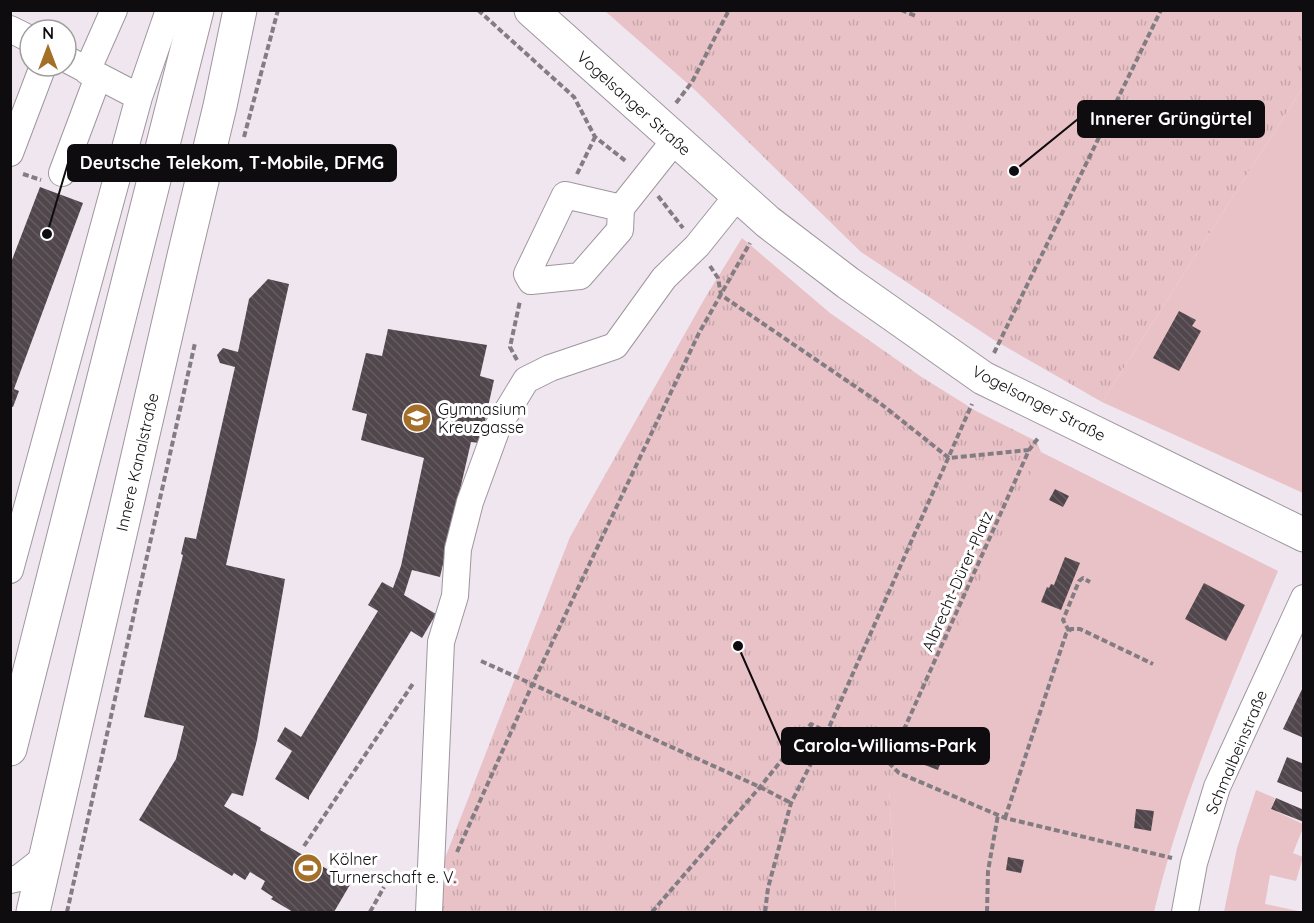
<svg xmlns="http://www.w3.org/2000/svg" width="1314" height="923" font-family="Quicksand,sans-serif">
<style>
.park{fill:url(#park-tufts)}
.garden{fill:#e8c2c7}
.building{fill:url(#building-back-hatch)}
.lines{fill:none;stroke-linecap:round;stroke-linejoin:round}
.minor-casing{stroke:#9f969e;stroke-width:28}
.major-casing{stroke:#9f969e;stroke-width:35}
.path{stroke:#837d83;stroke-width:4;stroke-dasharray:6 3;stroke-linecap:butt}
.minor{stroke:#fff;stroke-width:26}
.major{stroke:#fff;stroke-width:33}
.labels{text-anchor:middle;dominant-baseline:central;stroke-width:6;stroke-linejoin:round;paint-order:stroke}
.street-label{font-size:16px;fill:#0f0c0f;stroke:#fff}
.poi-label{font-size:16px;fill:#0f0c0f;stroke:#fff;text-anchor:start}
.leader{fill:none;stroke:#0f0c0f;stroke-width:2}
.callout-dot{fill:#0f0c0f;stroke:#fff;stroke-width:2}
.callout{fill:#0f0c0f;stroke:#0f0c0f;stroke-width:2}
.callout-label{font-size:18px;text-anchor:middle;font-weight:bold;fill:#fff}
</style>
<defs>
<pattern id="park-tufts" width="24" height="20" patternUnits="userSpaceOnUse" patternTransform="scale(1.5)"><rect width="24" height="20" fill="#e8c2c7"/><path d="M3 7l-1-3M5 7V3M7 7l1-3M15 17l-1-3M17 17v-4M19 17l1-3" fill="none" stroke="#c6a6aa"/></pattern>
<pattern id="building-back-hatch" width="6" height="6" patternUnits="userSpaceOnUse" patternTransform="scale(1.5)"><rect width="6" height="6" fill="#50464b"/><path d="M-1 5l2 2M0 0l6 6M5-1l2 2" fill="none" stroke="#655c61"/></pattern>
</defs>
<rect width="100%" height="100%" fill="#efe6ef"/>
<path class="park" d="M605 11H1303V87L1102 402 994 340 861 252 695 90Z
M742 238 830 313 920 376 976 411 1036 441 1041 452 889 791 896 912H424L570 537 705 298Z"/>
<path class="garden" d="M1303 87V493L1102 402Z
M1041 452 1278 571C1231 683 1182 794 1154 912H896L889 791 897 755Z
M1256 790 1275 798 1271 809 1303 824V828L1293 853 1303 857 1296 881 1270 875 1265 904 1303 912H1224L1237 848Z"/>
<path class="building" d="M40 187 83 203 14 389 19 391 13 407 10 406V265Z
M268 279 289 284 226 565 285 579 257 740 243 796 232 793 224 806 261 828 260 830 351 883 334 912H293L271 899 273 897 261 889 265 881 250 872 245 880 234 873 232 876 139 820 176 759 184 726 144 717 183 555 181 554 185 537 196 539 235 367 220 363 217 355 223 348 238 352 249 299Z
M1179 311 1196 320 1192 326 1201 331 1179 371 1153 358Z
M388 329 487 345 480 376 494 380 480 443 471 442 440 577 412 570 404 595 436 614 422 638 411 631 309 797V800L275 779 292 751 277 741 285 727 301 737 378 611 368 605 382 582 393 588 401 566 424 458 361 440 367 414 352 410 366 353 382 356Z
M1055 489 1069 496 1063 507 1049 500Z
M1065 557 1080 563 1061 610 1041 602 1047 587 1049 588 1051 584 1054 585Z
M1204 583 1245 605 1226 641 1185 619Z
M1304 685V738L1283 729Z
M926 753 942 759 938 770 922 764Z
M1287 757 1304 764V793L1277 782Z
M1276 798 1304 810V822L1271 809Z
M1136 809 1154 811 1151 831 1134 828Z
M1008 857 1024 860 1021 873 1006 870Z"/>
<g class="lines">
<g class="minor-casing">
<path id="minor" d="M10 29 30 39
M66 59 139 97
M87 71 114 10
M10 153 43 66
M62 173 98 77
M621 208 620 230 580 276 531 281 527 274 565 195 621 208 675 140
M10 570 139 97 169 10
M10 880 19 878 46 857
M429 912 441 642 455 596 458 549 470 502 497 428 526 380 550 368 615 346 664 278 697 246 738 195
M1185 912 1194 863 1217 787 1304 598"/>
</g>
<g class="major-casing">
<path id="major" d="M531 10 768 222 848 283 983 378 1304 535
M10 749 197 10
M33 912 184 256 220 106 240 10"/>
</g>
<path class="path" d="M478 10 574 97 595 137 627 162
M901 10 916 16
M676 103 692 82 729 10
M244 137 278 10
M23 174 41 180
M577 174 595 137
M658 196 683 228
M710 266 718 278 721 295 881 404 949 458 1029 450
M994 353 1161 10
M517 360 510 347 520 301
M1069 631 1063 620 1079 581 1083 578 1090 582
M481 661 760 787 791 803
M889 763 1029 450 1039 437
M1005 818 1066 634 1071 629H1080L1153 664
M304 846 414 682
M457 852 533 683 699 333 750 243
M67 912 195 343
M370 912 384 887
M652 912 760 787 811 724 889 763 899 773 1005 818 1172 858
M765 912 768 888 791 803 827 732 972 404
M987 912 988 871 998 815"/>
<use href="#minor" class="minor"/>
<use href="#major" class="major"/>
</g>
<defs>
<g id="school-disc" transform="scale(1.5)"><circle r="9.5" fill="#a46f28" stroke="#fff"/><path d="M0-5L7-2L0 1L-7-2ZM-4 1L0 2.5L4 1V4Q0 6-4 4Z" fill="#fff"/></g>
<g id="stadium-disc" transform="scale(1.5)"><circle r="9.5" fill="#a46f28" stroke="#fff"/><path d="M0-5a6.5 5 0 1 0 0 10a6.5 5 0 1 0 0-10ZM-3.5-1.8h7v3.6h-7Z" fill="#fff"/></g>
</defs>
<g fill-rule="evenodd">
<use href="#school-disc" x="417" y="418"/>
<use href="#stadium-disc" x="308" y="868"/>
</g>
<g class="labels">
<g class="street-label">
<text transform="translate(634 103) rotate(42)">Vogelsanger Straße</text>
<text transform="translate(1039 403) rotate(27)">Vogelsanger Straße</text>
<text transform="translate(137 462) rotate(-77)">Innere Kanalstraße</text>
<text transform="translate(957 581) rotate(-66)">Albrecht-Dürer-Platz</text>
<text transform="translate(1236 752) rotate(-67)">Schmalbeinstraße</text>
</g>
<g class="poi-label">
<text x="438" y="409">Gymnasium<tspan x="438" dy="18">Kreuzgasse</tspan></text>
<text x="329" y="859">Kölner<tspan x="329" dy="18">Turnerschaft e. V.</tspan></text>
</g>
</g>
<path class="leader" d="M1014 171L1078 119M47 234L68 163M738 646L782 746"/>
<g class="callout-dot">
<circle cx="1014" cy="171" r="6"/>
<circle cx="47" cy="234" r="6"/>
<circle cx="738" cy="646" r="6"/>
</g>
<g class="callout">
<rect x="1078" y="101" width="186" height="36" rx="6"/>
<rect x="68" y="145" width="328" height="36" rx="6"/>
<rect x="782" y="728" width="207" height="36" rx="6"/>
</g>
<g class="callout-label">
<text x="1171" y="125">Innerer Grüngürtel</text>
<text x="232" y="169">Deutsche Telekom, T-Mobile, DFMG</text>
<text x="885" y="752">Carola-Williams-Park</text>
</g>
<rect width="1314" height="923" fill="none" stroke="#0f0c0f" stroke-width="24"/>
<g transform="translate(48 48)"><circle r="28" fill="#ffffff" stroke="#9f9e9f" stroke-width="1.5"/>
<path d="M0-4.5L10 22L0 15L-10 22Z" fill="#a46f28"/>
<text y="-9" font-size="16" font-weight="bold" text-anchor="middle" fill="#0f0c0f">N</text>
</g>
</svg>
